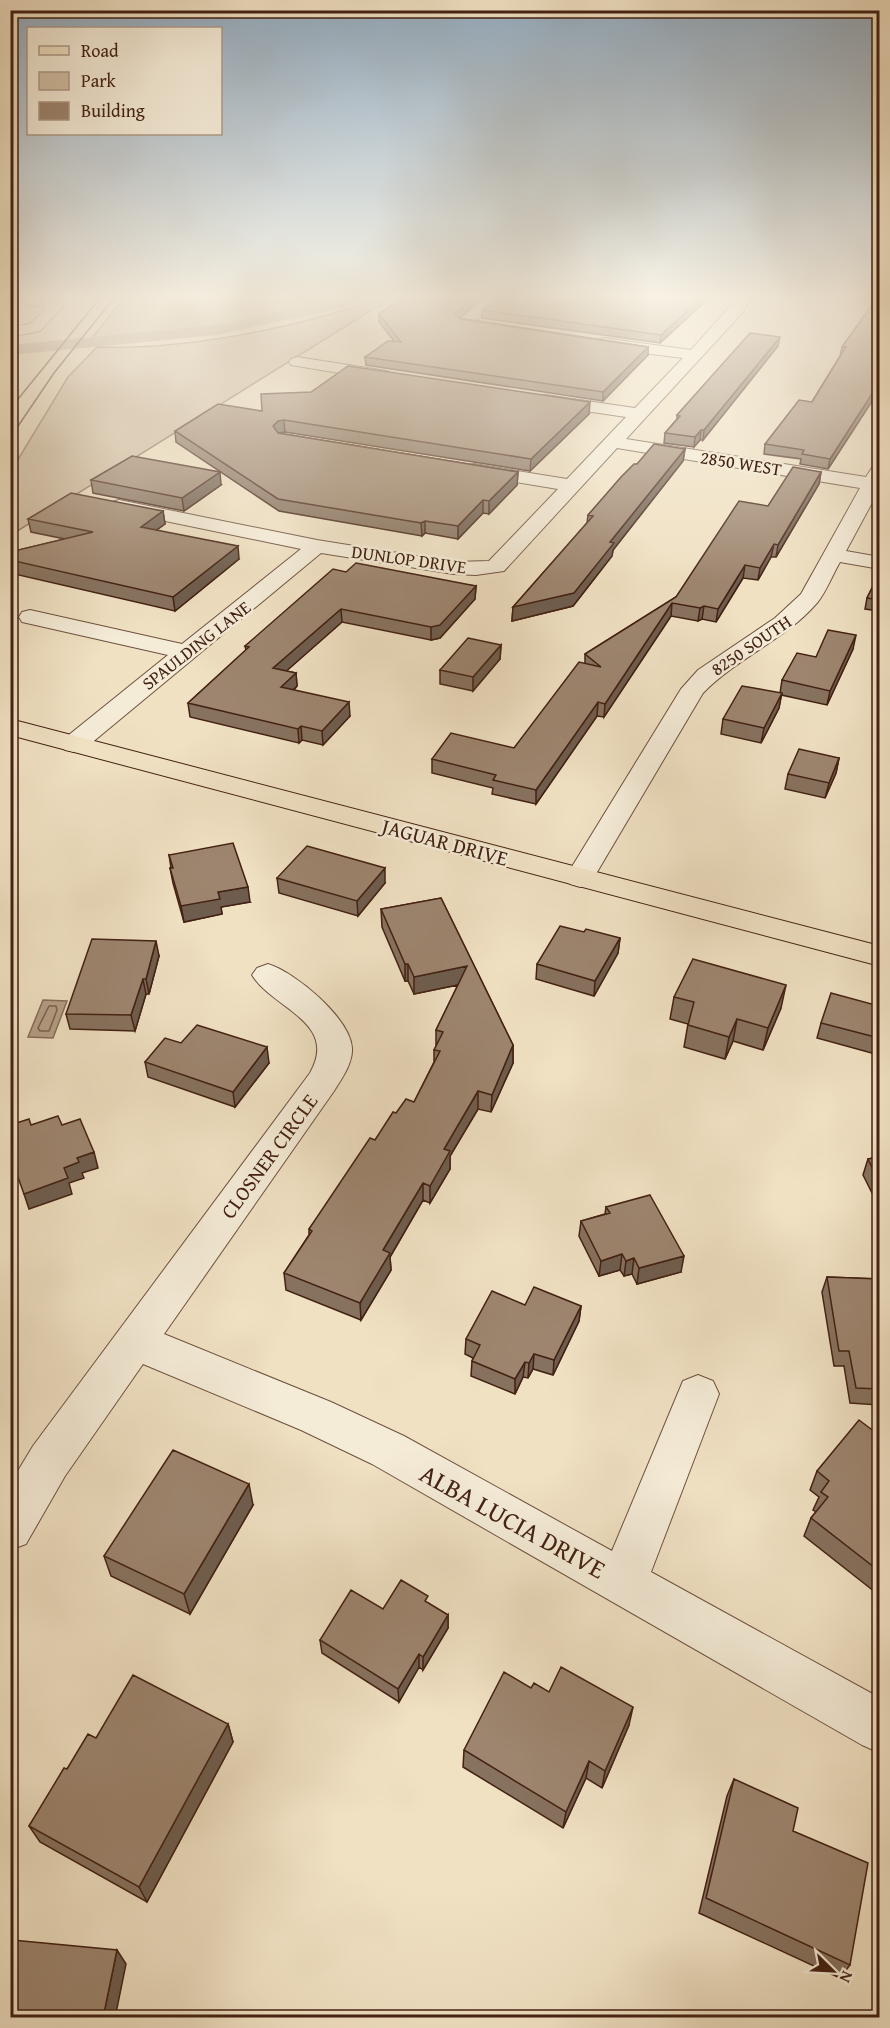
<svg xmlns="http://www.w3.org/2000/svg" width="890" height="2028" font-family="'Gentium Book Plus',serif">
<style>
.green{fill:#d3c0a5;stroke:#8b705c;stroke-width:1.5}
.water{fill:#b5a087;stroke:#876d59;stroke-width:1.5}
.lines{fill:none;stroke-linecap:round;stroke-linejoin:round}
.shore{stroke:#7c604d;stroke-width:1.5}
.canal{fill:#b5a087;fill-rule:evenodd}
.minor-casing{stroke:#6e513f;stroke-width:2}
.major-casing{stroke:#432113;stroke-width:2}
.minor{fill:#f5ecd8;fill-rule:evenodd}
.major{fill:#f0e1c3;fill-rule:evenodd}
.tram{stroke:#432113;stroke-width:1.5}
.wall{fill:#87725f;stroke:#432113;stroke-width:1.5}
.shaded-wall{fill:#6e5d4e;stroke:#432113;stroke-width:1.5}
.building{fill:#9d856f;stroke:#432113;stroke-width:1.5}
.labels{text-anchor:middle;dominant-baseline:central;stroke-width:5;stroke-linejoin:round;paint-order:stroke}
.far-street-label{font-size:18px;fill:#432113;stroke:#f5ecd8}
.street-label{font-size:21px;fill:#432113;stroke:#f5ecd8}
.near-street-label{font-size:26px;fill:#432113;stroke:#f5ecd8}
</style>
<rect width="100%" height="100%" fill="#f0e1c3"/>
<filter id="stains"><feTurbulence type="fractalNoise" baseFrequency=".00333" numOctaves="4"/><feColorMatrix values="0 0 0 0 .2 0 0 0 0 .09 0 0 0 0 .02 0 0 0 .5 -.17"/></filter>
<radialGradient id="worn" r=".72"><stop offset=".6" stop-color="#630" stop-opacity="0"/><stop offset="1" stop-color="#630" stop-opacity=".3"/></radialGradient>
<path class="green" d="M124 298H330L337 301 219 327 91 339Z
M381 298H391L11 535V471L68 377 97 347C186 350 297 328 381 298Z"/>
<path class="water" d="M43 1000 67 1001 53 1038 28 1037Z"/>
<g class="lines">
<path class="shore" d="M49 1006H56L57 1010 49 1031H40L38 1028Z"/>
<path class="canal" d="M340 298H363L361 301 341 308 217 335 10 355V345L217 325Z"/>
<g class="minor-casing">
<path id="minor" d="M12 298H40L61 303 63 306 40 331 10 337V327L30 324 46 308 14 301Z
M486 298H502L470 325H460L457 322 460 319Z
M714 298H748L749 300 743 312 626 439 866 477 873 466 880 464V488L846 551 880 557V569L840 562C832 576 826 592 817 603 785 640 737 658 703 693L590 884 580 887 570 884 565 878 681 689 698 670 775 618 801 594 860 488 617 448 504 571 476 575 454 574 321 553 83 750 74 752 65 750 61 744 65 738 168 655 22 622 19 617 22 612 30 610 182 644 301 549 112 510 109 506 112 502 119 500 317 540 454 562 489 561 558 489 467 474 465 470 467 466 474 464 567 479 626 417 545 405 539 404 536 400 539 396 545 395 635 408 683 358 603 348 597 346 595 343 597 340 603 338 691 350 733 303 716 301Z
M297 357 387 371 395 376 387 381 291 365 289 362 291 359Z
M268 964C295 972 350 1018 352 1048 353 1063 342 1078 334 1091L164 1334 331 1402 404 1436 612 1551 683 1381 698 1375 713 1381 719 1394 651 1572 880 1698V1753L862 1745 372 1464 301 1430 143 1364 65 1476 26 1544 10 1550V1484L33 1446 310 1073C339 1022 273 1009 252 975L257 968Z"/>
</g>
<g class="major-casing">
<path id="major" d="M10 719 880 946V966L10 735Z"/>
</g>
<use href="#minor" class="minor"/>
<use href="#major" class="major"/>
<path class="tram" d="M10 409 100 298
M10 438 54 373 114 298"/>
</g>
<path class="wall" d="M482 298 459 318 648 347V355L603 401 366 365 365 357 394 341 379 322V314Z
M709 298 660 343 482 318V310Z
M877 298 874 398 828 469 800 464 801 459 764 454 765 444 812 402 840 356 842 347Z
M778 346 703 440H700L694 447 664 443 665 433 677 419V415Z
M262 411 589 414 530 471 285 432 278 433 518 472 517 485 489 514 483 513 458 539 425 533 422 536 279 511 176 442 175 431Z
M685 449 683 461 613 550 612 556 573 606 512 621 513 607 587 523 588 515 637 464Z
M821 472 819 484 776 557H771L758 580 743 578 716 622 702 619 698 621 671 616 604 717 597 716 536 804 492 794 493 788 432 773V759L514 748 585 664V654L676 597 768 506Z
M91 480 221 485 184 511 93 493Z
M163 511 165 524 157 530 239 559 175 611 10 573V552L65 539 31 532 28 519Z
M346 572 476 586 475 599 440 638 431 640 342 622 286 671 296 673 297 686 294 690 350 716 323 745 302 740 299 743 190 717 188 703 246 650 245 646Z
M879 574V611L865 609 867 598Z
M501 645 500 659 473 691 440 684V670Z
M853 649 827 705 781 695 779 708 761 743 721 734 723 719 780 693 782 680 816 657Z
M839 758 836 773 825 798 785 789 788 774Z
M169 855 250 902 221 907 222 914 184 922 173 883 170 868H171Z
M277 878 385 883 358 916 279 893Z
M441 898 513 1045V1063L491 1112 478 1109 450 1156V1169L430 1203 423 1200 390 1257 391 1270 361 1320 286 1290 284 1273 309 1235V1229L375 1140 396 1113 414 1102 434 1062V1050L436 1047V1030L458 985 414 994 408 981H405L382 927 381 909Z
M584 932 620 938 618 953 594 996 536 979 537 964Z
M159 956 149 994H146L135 1031 70 1029 66 1014Z
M674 997 781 1008 763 1050 733 1041 725 1059 684 1047 688 1024 670 1019Z
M879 1006V1055L817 1038 821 1023Z
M181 1043 269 1063 235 1107 148 1077 145 1062Z
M879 1157V1207L863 1175 868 1159Z
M606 1207 681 1272 637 1284 632 1274 624 1276 620 1270 599 1276 579 1236 581 1221 605 1214Z
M827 1277 879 1279V1405L850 1403 844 1366H834L822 1292Z
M525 1305 581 1306 579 1321 553 1375 533 1369 528 1378 523 1377 515 1394 471 1376 472 1361 473 1358 465 1354 466 1339Z
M879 1435V1586L875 1592 804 1536 811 1518 816 1512 813 1510 819 1497 810 1490 817 1471Z
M253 1505 190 1614 111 1576 104 1556Z
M428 1603 448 1615V1628L423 1670 419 1667 399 1702 322 1653 320 1640 383 1609Z
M531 1688 549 1692 629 1725 602 1788 586 1778 563 1828 463 1767 464 1750Z
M228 1724 233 1742 147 1902 40 1842 29 1826 67 1769 96 1738Z
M734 1779 793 1831 850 1965 840 1978 699 1913 727 1796Z"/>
<path class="shaded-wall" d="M473 298H482L455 322V314Z
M701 298H709L660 343 661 335Z
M780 337 778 346 703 440 704 430Z
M648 347V355L603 401V392Z
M879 383V389L874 398 828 469 830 459Z
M590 402 589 414 530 471 531 459Z
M284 420 285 432 279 433 274 438 273 426 278 421Z
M701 430 700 440 694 447 695 437Z
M685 449 683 461 613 550 612 556 573 606 512 621 513 607 610 542Z
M220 472 221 485 184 511 182 498Z
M518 472 517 485 489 514V501Z
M821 472 819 484 776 557 778 545Z
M483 500V513L458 539V526Z
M163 511 165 524 143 539 141 527Z
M425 521V533L422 536 421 523Z
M774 544 771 557 758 580 760 568Z
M238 546 239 559 175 611 173 597Z
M745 565 743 578 716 622 718 609Z
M476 586 475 599 440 638 431 640V627Z
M672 603 671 616 604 717 605 704Z
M704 606 702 619 698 621 700 608Z
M341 609 342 622 275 681 273 668Z
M856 635 853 649 827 705 830 691Z
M501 645 500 659 473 691V677Z
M296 673 297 686 282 700 281 687Z
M782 693 779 708 761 743 764 728Z
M349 702 350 716 323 745 322 731Z
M598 702 597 716 536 804V790Z
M301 726 302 740 299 743 298 729Z
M839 758 836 773 825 798 829 783Z
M385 868V883L358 916 357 901Z
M248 887 250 902 221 907 222 914 184 922 181 906 218 892Z
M620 938 618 953 594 996 595 981Z
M156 941 159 956 149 994 146 979Z
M405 964H408V981H405Z
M467 966V983L414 994V977Z
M143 979 146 994 135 1031 131 1015Z
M786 985 781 1008 763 1050 768 1028Z
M737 1019 733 1041 725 1059 729 1037Z
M513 1045V1063L491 1112 492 1095Z
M267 1047 269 1063 235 1107 233 1092Z
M478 1091V1109L450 1156V1169L430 1203V1186L444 1149Z
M94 1152 98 1168 82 1173 84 1178 69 1183 72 1194 29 1209 24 1194 77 1158Z
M423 1183V1200L390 1257 391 1270 361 1320 360 1303 383 1250Z
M622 1254 620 1270 599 1276 601 1261Z
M684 1256 681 1272 637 1284 639 1268Z
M634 1258 632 1274 624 1276 626 1261Z
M581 1306 579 1321 553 1375 554 1360Z
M534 1354 533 1369 528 1378 529 1363Z
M525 1362 523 1377 515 1394V1379Z
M249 1484 253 1505 190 1614 184 1594Z
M448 1615V1628L423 1670V1657Z
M419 1654V1667L399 1702 398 1689Z
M633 1707 629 1725 602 1788 605 1771Z
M228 1724 233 1742 147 1902 139 1887Z
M589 1761 586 1778 563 1828 566 1812Z
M117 1950 126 1964 115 2018H103Z"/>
<path class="building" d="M402 298H473L455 314 460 319 648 347 603 392 365 357 388 341 401 342 379 314Z
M496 298H701L661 335 482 310Z
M877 298H879V383L830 459 802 454 804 450 765 444 799 400 812 402 846 347H842Z
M750 333 780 337 704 430H701L695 437 665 433 680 416 677 415Z
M348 366 590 402 531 459 284 420 278 421 273 426 278 433 518 472 489 501 483 500 458 526 425 521 421 523 278 499 175 431 218 404 262 411 261 394 311 392Z
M654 444 685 449 610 542 614 543 574 593 513 607 593 516 588 515 621 477 634 464H637Z
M132 456 220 472 182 498 91 480Z
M793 467 821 472 778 545 774 544 760 568 745 565 718 609 704 606 700 608 672 603 605 704 598 702 536 790 493 780 496 775 432 759 451 733 514 748 579 662 601 667 585 654 676 597 739 501 768 506Z
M71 493 163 511 141 527 238 546 173 597 10 560V552L93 532 28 519Z
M356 563 476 586 440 625 431 627 341 609 273 668 296 673 281 687 349 702 322 731 301 726 298 729 188 703 249 647 245 646 333 569 346 572Z
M879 574V600L867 598Z
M828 630 856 635 830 691 782 680 797 653 816 657Z
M468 638 501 645 473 677 440 670Z
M742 686 782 693 764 728 723 719Z
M799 749 839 758 829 783 788 774Z
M233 843 248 887 218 892 220 899 181 906 170 868H173L169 855Z
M307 846 385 868 357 901 277 878Z
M441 898 513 1045 492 1095 478 1091 444 1149 450 1151 430 1186 423 1183 383 1250 390 1253 360 1303 284 1273 312 1231 309 1229 370 1138 375 1140 393 1112 396 1113 406 1099 414 1102 440 1051 434 1050 443 1032 436 1030 467 966 414 977 408 964H405L381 909Z
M560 926 584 932 586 929 620 938 595 981 537 964Z
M92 939 156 941 146 979H143L131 1015 66 1014Z
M693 959 786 985 768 1028 737 1019 729 1037 688 1025 694 1002 674 997Z
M831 993 879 1006V1038L821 1023Z
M197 1025 267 1047 233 1092 145 1062 165 1038 181 1043Z
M58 1116 62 1125 80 1119 94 1152 77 1158 79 1162 64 1168 68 1178 24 1194 10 1155V1125L29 1119 31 1125Z
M879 1157V1182L868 1159Z
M650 1195 684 1256 639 1268 634 1258 626 1261 622 1254 601 1261 581 1221 610 1213 606 1207Z
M827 1277 879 1279V1389L856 1388 849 1351H839Z
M534 1287 581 1306 554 1360 534 1354 529 1363 525 1362 515 1379 472 1361 480 1345 466 1339 492 1291 525 1305Z
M859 1420 879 1435V1571L811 1518 828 1497 821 1492 829 1481 817 1471Z
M173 1450 249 1484 184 1594 104 1556Z
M401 1580 428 1596 425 1601 448 1615 423 1657 419 1654 398 1689 320 1640 351 1590 383 1609Z
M561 1667 633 1707 605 1771 589 1761 566 1812 464 1750 504 1672 531 1688 534 1683 549 1692Z
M133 1675 228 1724 139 1887 29 1826 64 1768 67 1769 88 1734 96 1738Z
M734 1779 798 1808 793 1831 868 1863 850 1965 706 1898Z
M12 1940 117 1950 103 2018H10V1945Z"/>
<linearGradient id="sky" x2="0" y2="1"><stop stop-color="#93acc1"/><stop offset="0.51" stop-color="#f8f2e4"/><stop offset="1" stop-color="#f8f2e4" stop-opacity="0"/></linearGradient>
<rect width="890" height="582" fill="url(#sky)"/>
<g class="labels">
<g class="far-street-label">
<text transform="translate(741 463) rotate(9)">2850 WEST</text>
<text transform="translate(409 559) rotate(8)">DUNLOP DRIVE</text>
<text transform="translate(196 645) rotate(-38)">SPAULDING LANE</text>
<text transform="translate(751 645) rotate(-34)">8250 SOUTH</text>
</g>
<g class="street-label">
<text transform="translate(445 842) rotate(15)">JAGUAR DRIVE</text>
<text transform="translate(269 1156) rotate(-54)">CLOSNER CIRCLE</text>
</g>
<g class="near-street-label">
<text transform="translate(513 1521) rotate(29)">ALBA LUCIA DRIVE</text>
</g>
</g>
<rect width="890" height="2028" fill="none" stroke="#f0e1c3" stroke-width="36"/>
<rect x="12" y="12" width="866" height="2004" fill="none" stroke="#432113" stroke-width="3"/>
<rect x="18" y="18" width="854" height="1992" fill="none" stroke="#432113" stroke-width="1.5"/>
<rect x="27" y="27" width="195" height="108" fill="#f5ecd8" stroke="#ae9b89" stroke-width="1.5"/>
<rect x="39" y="46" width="30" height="9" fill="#f0e1c3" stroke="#ae9b89" stroke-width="1.5"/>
<text x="81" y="57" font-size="18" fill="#432113">Road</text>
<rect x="39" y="72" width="30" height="18" fill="#d3c0a5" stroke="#ae9b89" stroke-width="1.5"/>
<text x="81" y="87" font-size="18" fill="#432113">Park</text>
<rect x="39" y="102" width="30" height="18" fill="#9d856f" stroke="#ae9b89" stroke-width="1.5"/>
<text x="81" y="117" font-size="18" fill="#432113">Building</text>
<g transform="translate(833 1971) rotate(114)" stroke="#f5ecd8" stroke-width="4.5" paint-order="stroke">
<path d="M0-4.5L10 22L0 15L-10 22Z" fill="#432113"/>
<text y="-9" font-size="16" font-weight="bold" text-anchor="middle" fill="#432113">N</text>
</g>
<rect width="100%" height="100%" filter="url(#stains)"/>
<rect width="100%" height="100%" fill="url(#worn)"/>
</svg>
